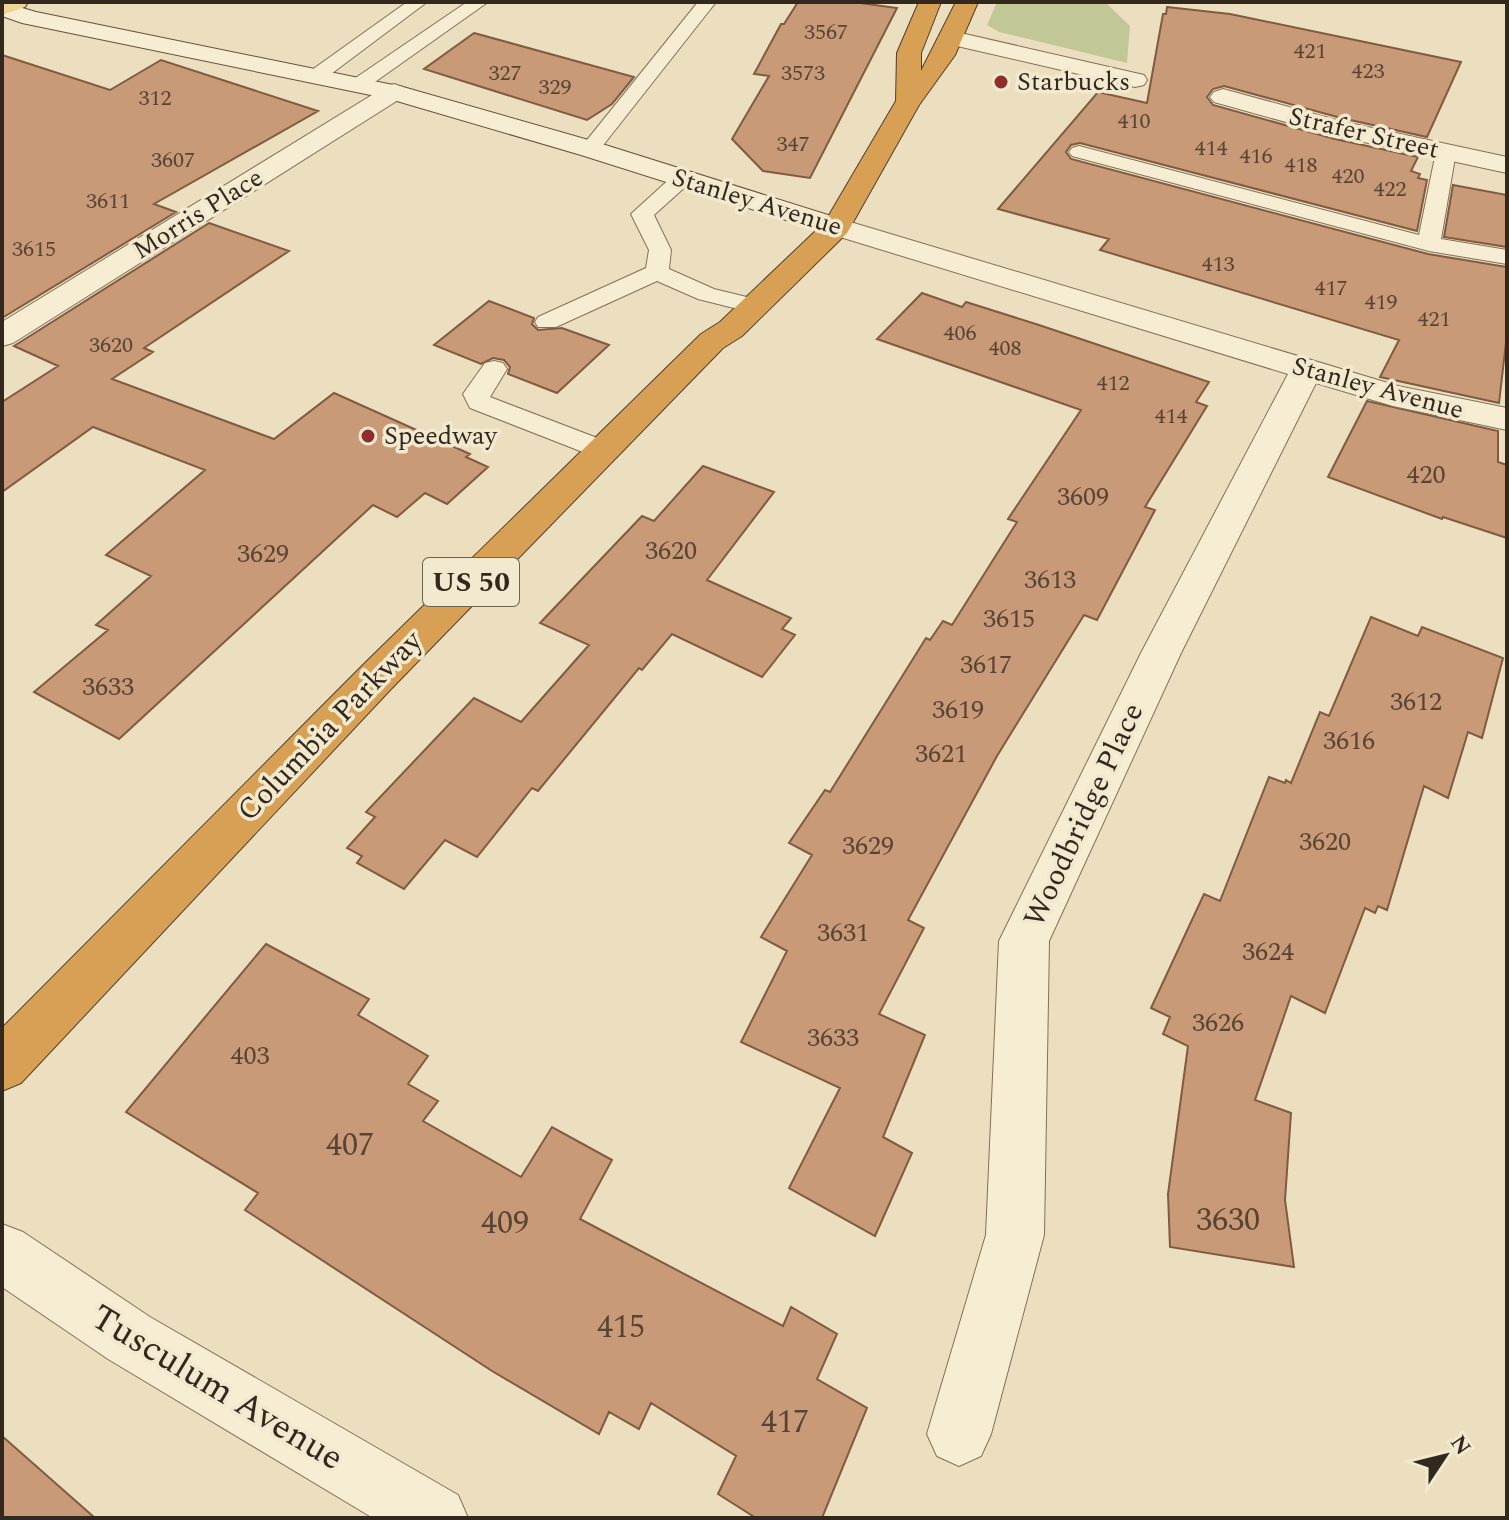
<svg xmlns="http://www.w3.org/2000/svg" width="1509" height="1520" font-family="Spectral,serif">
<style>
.green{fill:#c1c895}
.building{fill:#c89a77;stroke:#815b40;stroke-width:2}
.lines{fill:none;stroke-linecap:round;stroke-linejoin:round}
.lane-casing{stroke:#837059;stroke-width:2}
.street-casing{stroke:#837059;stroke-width:2}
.secondary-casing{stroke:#65513c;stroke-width:2}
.primary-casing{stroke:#513f2d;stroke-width:2}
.highway-casing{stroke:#513f2d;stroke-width:2}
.lane{fill:#f7edd2;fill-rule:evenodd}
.street{fill:#f7edd2;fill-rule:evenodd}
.secondary{fill:#f7edd2;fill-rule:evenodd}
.primary{fill:#edd599;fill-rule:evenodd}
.highway{fill:#d7a054;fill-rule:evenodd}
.poi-dot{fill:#8f2d2c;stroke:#f3e9cf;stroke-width:3}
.labels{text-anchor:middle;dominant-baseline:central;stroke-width:7;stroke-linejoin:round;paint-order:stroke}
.far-number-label{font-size:22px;fill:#584434}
.far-poi-label{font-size:26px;fill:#33281d;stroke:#f3e9cf;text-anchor:start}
.far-street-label{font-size:26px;fill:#33281d;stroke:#f3e9cf}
.number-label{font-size:26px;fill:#584434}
.shield{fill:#f3e9cf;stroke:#6d6252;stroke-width:2}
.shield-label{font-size:28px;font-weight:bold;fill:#33281d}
.street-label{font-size:30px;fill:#33281d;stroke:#f3e9cf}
.near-number-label{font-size:32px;fill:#584434}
.near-street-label{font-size:36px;fill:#33281d;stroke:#f3e9cf}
</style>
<rect width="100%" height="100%" fill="#ebdfc0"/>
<path class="green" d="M997 2H1105L1130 26 1127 63 999 32 987 25Z"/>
<path class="building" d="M798 2H853L897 8 810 178 763 171 732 139 769 76 754 74 781 24H784Z
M1167 7 1230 14 1461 62 1427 137 1341 118 1224 86 1213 89 1207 97 1213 105 1335 139 1418 157 1411 171 1420 174 1418 178 1427 180 1417 231 1080 143 1071 145 1066 152 1071 159 1428 254 1507 267V334L1499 403 1380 377 1399 340 1100 250 1109 239 998 209 1098 92 1147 103 1163 14H1166Z
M474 33 634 77 612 104 587 120 424 69Z
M2 55 110 90 161 60 318 111 154 204 176 212 2 318Z
M1453 185 1507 195V247L1444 237Z
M209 223 289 251 144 348 153 352 112 379 274 439 334 393 470 454 466 457 488 467 447 504 425 493 397 517 373 505 119 739 34 692 108 630 96 625 151 576 106 555 205 470 93 427 2 492V402L58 366 14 346Z
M922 293 962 307 966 302 1039 325 1209 382 1196 402 1207 406 1145 507 1155 510 1097 620 1084 615 997 756 908 920 924 928 879 1014 925 1035 883 1137 912 1153 875 1236 789 1188 840 1088 741 1042 787 951 761 937 812 855 789 843 825 790 830 792 926 638 930 640 943 621 952 625 1017 522 1008 519 1081 410 877 339Z
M489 301 534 318 532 324 538 330 562 328 609 345 557 393 508 374 510 367 504 360 493 358 481 364 434 345Z
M1367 401 1498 431V462L1507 465V538L1443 517 1442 519 1328 477Z
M703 466 774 492 707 580 791 618 782 629 795 635 762 677 672 634 642 670 639 668 538 791 532 788 477 857 445 840 404 889 357 863 362 856 347 848 375 817 366 812 474 698 521 722 589 645 540 623 642 516 654 521Z
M1371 617 1418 636 1422 627 1503 658 1482 738 1468 732 1448 798 1424 786 1387 910 1378 906 1375 913 1365 908 1325 1013 1291 996 1255 1100 1291 1113 1285 1200 1294 1267 1170 1247 1168 1194 1188 1046 1163 1034 1170 1017 1151 1008 1204 894 1220 901 1269 777 1285 783 1286 780 1291 783 1320 712 1329 716Z
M266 944 369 999 358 1015 428 1056 408 1084 438 1101 423 1121 521 1177 552 1127 612 1160 580 1219 783 1326 791 1307 837 1334 817 1379 867 1408 822 1518H756L718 1494 736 1456 651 1403 639 1429 609 1412 599 1434 492 1371 245 1210 258 1193 126 1112Z
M2 1436 95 1518H2Z"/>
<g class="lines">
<g class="lane-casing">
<path id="lane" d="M407 2H427L323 80H309L306 76 309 72Z
M467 2H488L365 89H351L348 85 351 81Z
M698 2H716L597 153H583L580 149 583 145Z
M1079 146 1419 235 1436 152 1439 148H1453L1456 152 1441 239 1507 250V264L1429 251 1072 156 1069 152 1072 148Z
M683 173 694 179 654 215 671 250 669 269 714 289 763 301 766 306 763 311 754 313 698 299 657 281 556 327H538L535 322 538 317 646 268 649 250 631 214 675 174Z
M494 361 503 363 507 369 490 397 613 444 617 450 613 456 603 459 593 456 470 408 463 394 485 363Z"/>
</g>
<g class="street-casing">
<path id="street" d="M952 31 1144 75 1147 80 1144 85 1135 87 944 43 940 38 944 33Z
M394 84 403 87 407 92 403 97 13 343 2 346V322L385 87Z
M1223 89 1340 121 1507 157V173L1336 136 1214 102 1210 97 1214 92Z
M837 218 1398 386 1507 408V430L1393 406 1316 383 1181 653 1049 941 1044 1235 991 1434 981 1456 959 1466 937 1456 927 1434 986 1235 999 941 1141 653 1288 374 827 233 823 227 827 221Z
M2 1224 23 1232 150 1317 458 1495 468 1518H373L108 1359 2 1287Z"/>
</g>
<g class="secondary-casing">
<path id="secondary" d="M2 2 36 12 403 87 599 143 847 221 851 227 847 233 837 236 827 233 581 155 390 99 22 23 2 16Z"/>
</g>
<g class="primary-casing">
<path id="primary" d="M2 2H28L25 7 2 15Z"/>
</g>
<g class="highway-casing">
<path id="highway" d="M919 2H941L921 53V71L956 2H978L955 55 919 105 847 233 742 336 723 348 391 689 21 1083 2 1091V1028L361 667 701 334 720 322 825 222 896 101 897 53Z"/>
</g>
<use href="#lane" class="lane"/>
<use href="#street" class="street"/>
<use href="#secondary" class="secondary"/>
<use href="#primary" class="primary"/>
<use href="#highway" class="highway"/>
</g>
<g class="poi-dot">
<circle cx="1001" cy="82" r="8"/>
<circle cx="368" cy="436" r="8"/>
</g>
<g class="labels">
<g class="far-number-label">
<text x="826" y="32">3567</text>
<text x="1310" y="51">421</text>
<text x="1368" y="71">423</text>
<text x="505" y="73">327</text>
<text x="803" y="73">3573</text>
<text x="555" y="87">329</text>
<text x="155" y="98">312</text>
<text x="1134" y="121">410</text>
<text x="793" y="144">347</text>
<text x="1211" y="148">414</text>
<text x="1256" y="156">416</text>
<text x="173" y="160">3607</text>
<text x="1301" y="165">418</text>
<text x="1348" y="176">420</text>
<text x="1390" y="189">422</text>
<text x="108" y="201">3611</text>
<text x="34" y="249">3615</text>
<text x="1218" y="264">413</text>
<text x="1331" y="288">417</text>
<text x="1381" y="302">419</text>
<text x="1434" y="319">421</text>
<text x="960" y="333">406</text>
<text x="111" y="345">3620</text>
<text x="1005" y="348">408</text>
<text x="1113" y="383">412</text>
<text x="1171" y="416">414</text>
</g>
<g class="far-poi-label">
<text x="1017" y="82">Starbucks</text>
<text x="384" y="436">Speedway</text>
</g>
<g class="far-street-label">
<text transform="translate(1364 133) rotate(13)">Strafer Street</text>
<text transform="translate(757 202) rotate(17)">Stanley Avenue</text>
<text transform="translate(198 214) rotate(-32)">Morris Place</text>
<text transform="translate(1378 388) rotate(15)">Stanley Avenue</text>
</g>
<g class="number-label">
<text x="1426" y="475">420</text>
<text x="1083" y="497">3609</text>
<text x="671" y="551">3620</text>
<text x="263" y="554">3629</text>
<text x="1050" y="580">3613</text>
<text x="1009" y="619">3615</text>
<text x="986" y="665">3617</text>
<text x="108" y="687">3633</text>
<text x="1416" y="702">3612</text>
<text x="958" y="710">3619</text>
<text x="1349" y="741">3616</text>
<text x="941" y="754">3621</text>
<text x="1325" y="842">3620</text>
<text x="868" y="846">3629</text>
<text x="843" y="933">3631</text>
<text x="1268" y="952">3624</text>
<text x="1218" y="1023">3626</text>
<text x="833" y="1038">3633</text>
<text x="250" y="1056">403</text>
</g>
<rect class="shield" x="423" y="558" width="96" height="48" rx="6"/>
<g class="shield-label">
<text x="471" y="582">US 50</text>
</g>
<g class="street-label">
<text transform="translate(330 726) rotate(-46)">Columbia Parkway</text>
<text transform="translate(1084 815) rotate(-65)">Woodbridge Place</text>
</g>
<g class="near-number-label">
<text x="350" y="1145">407</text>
<text x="1228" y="1220">3630</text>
<text x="505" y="1223">409</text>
<text x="621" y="1327">415</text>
<text x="785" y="1422">417</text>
</g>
<g class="near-street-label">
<text transform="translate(217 1388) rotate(31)">Tusculum Avenue</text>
</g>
</g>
<rect width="1509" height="1520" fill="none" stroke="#33281d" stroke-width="8"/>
<g transform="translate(1445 1456) rotate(55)" stroke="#f3e9cf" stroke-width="6" paint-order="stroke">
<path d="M0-6L14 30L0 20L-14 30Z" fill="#33281d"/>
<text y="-12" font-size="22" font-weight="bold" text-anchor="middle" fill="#33281d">N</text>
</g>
</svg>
